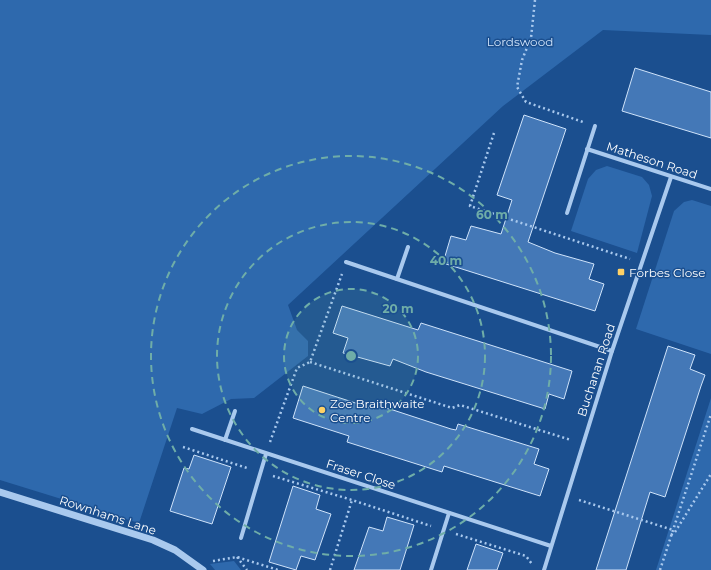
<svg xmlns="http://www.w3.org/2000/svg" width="711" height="570" viewBox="0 0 711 570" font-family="Montserrat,sans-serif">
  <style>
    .green { fill: #2e69ad }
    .building { fill: #4478b7; stroke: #cfe3fa }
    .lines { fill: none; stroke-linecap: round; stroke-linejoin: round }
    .path { stroke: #a9c9ee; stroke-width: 2.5; stroke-dasharray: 2 3; stroke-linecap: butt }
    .minor { stroke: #a9c9ee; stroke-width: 4 }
    .tertiary { stroke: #a9c9ee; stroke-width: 7 }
    .ring { fill: none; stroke: #6fada8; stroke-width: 2; stroke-dasharray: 7 5 }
    .poi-dot { fill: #ffd166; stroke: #1b4f8f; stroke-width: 1.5 }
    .labels { text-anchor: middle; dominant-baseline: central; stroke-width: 3; stroke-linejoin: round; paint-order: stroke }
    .park-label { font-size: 12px; fill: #cfe3fa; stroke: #1b4f8f }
    .street-label { font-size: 12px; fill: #fff; stroke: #1b4f8f }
    .poi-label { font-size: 12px; fill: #fff; stroke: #1b4f8f; text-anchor: start }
    .centre { fill: #6fada8; stroke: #1b4f8f; stroke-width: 2 }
    .ring-label { font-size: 12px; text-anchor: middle; font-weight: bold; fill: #6fada8; stroke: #1b4f8f; stroke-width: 3; stroke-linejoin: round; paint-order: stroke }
  </style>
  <rect width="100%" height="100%" fill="#1b4f8f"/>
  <g class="green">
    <path d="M 0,0 L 711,0 L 711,35 L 603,30 L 503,106 L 288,305 L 297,330 L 308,341 L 308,356 L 254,398 L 231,399 L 202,414 L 177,408 L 139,523 L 0,480 Z"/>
    <path d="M 607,166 L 642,177 L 649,185 L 652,196 L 637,253 L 571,231 L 588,179 L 596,170 Z"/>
    <path d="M 692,200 L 711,206 L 711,354 L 636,329 L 674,211 L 684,202 Z"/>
    <path d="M 711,398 L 711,570 L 656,570 Z"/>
    <path d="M 234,561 L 241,570 L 215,570 L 210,564 Z"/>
  </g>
  <g class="building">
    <path d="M 635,68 L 711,92 L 711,138 L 622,111 Z"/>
    <path d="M 524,115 L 566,129 L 528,242 L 555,253 L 594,264 L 589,279 L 604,284 L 595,311 L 443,263 L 451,236 L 466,240 L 471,226 L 501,234 L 512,200 L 497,195 Z"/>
    <path d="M 342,306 L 418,330 L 421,323 L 572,371 L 564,399 L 549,394 L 545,409 L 426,372 L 393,359 L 390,366 L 343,353 L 348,338 L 333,333 Z"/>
    <path d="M 668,346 L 695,355 L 690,369 L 705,375 L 701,386 L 665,497 L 650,492 L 626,570 L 596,570 Z"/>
    <path d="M 303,386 L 374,409 L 375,405 L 393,410 L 451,429 L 456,430 L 458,424 L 539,449 L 534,464 L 549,469 L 540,496 L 444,466 L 442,472 L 347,442 L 349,436 L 293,418 Z"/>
    <path d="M 194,455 L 231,467 L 212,524 L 170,511 L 184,468 L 189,469 Z"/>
    <path d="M 293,486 L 320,495 L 316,509 L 331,514 L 315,560 L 301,556 L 296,570 L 269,562 Z"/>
    <path d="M 387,517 L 414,525 L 400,570 L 354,570 L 369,527 L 383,531 Z"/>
    <path d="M 476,544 L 503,553 L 497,570 L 467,570 Z"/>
  </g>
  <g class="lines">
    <g class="path">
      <path d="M 535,0 L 531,38 L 522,60 L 517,87 L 526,102 L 583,122"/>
      <path d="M 494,133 L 470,206 L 630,259"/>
      <path d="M 310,362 L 452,408 L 460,405 L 571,440"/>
      <path d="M 270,442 L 297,368 L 310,362 L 342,274"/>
      <path d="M 183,447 L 247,468"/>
      <path d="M 273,476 L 352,500 L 431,526"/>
      <path d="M 579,500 L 673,530"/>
      <path d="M 456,534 L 526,556 L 532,564"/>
      <path d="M 671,535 L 675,532 L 711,474"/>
      <path d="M 237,557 L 247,570"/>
      <path d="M 213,561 L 237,557 L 278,570"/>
      <path d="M 330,570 L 352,500"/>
      <path d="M 660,570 L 711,414"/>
    </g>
    <g class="minor">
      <path d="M 587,149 L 711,189"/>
      <path d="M 567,213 L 595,126"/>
      <path d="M 346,262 L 612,351"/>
      <path d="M 397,279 L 408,247"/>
      <path d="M 192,429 L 551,546"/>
      <path d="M 225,440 L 235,411"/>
      <path d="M 241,538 L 266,454"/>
      <path d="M 431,570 L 449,513"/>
      <path d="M 544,570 L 612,351 L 671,177"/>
    </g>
    <path class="tertiary" d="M 0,492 L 153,540 L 175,550 L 203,570"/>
  </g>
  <circle cx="351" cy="356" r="67" fill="#6fada8" fill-opacity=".12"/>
  <g class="ring">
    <circle cx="351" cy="356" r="67"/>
    <circle cx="351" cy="356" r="134"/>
    <circle cx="351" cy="356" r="200"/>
  </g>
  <g class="poi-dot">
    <rect x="617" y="268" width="8" height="8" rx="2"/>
    <circle cx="322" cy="410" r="4"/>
  </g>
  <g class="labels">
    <g class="park-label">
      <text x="520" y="41">Lordswood</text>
    </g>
    <g class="street-label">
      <text transform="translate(652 160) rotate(18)">Matheson Road</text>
      <text transform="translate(596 370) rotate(-72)">Buchanan Road</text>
      <text transform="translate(361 474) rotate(18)">Fraser Close</text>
      <text transform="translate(108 515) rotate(18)">Rownhams Lane</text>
    </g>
    <g class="poi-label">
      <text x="629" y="272">Forbes Close</text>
      <text x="330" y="403">Zoe Braithwaite<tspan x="330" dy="14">Centre</tspan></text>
    </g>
  </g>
  <circle cx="351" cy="356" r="6" class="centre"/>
  <g class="ring-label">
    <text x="492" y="219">60 m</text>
    <text x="446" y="265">40 m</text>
    <text x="398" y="313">20 m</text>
  </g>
</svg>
